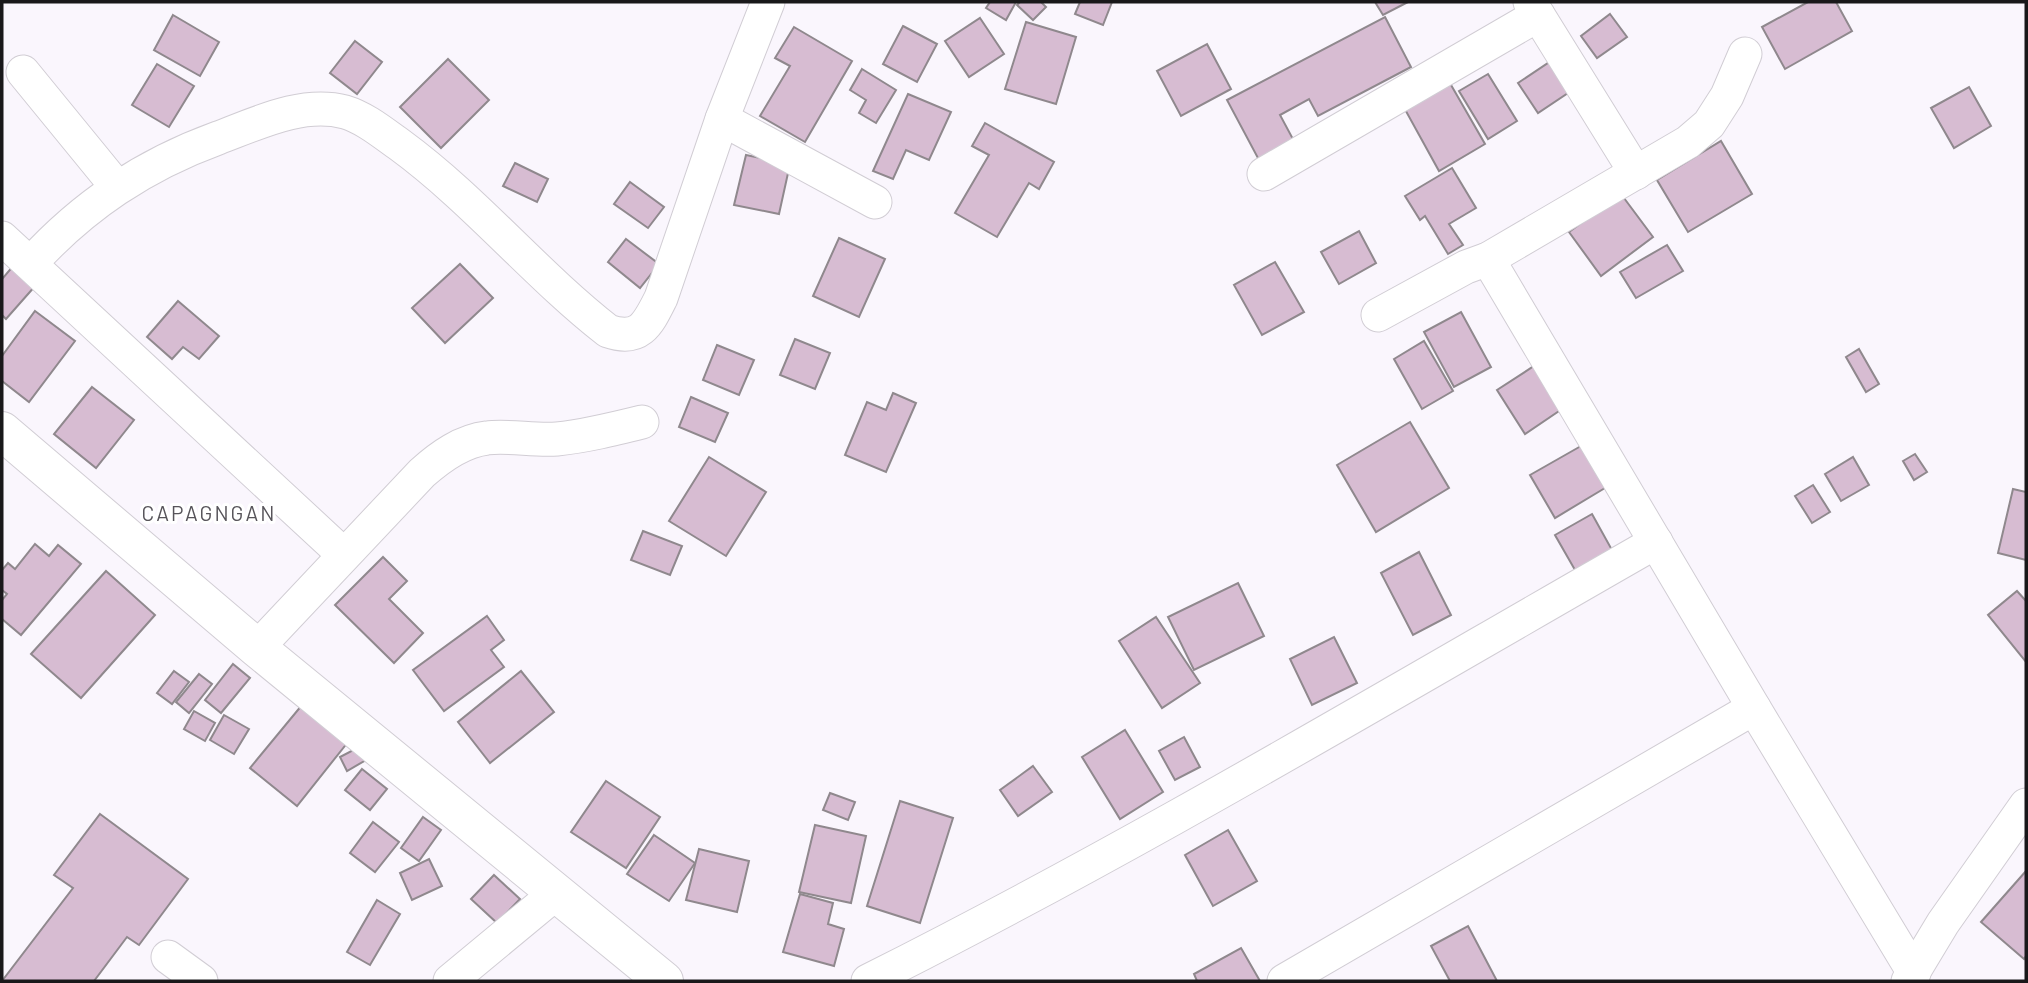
<svg xmlns="http://www.w3.org/2000/svg" width="2028" height="983" viewBox="0 0 2028 983" font-family="Barlow,sans-serif">
  <style>
    .building { fill: #d7bcd2; stroke: #8f888d; stroke-width: 2 }
    .lines { fill: none; stroke-linecap: round; stroke-linejoin: round }
    .minor-casing { stroke: #d1cdd4; stroke-width: 35 }
    .tertiary-casing { stroke: #d1cdd4; stroke-width: 40 }
    .minor { stroke: #fff; stroke-width: 33 }
    .tertiary { stroke: #fff; stroke-width: 38 }
    .labels { text-anchor: middle; dominant-baseline: central; stroke-width: 6; stroke-linejoin: round; paint-order: stroke }
    .neighbourhood-label { font-size: 21px; letter-spacing: 2px; fill: #57545a; stroke: #fff }
  </style>
  <rect width="100%" height="100%" fill="#faf6fd"/>
  <g class="building">
    <path d="M 990,2 L 1016,2 L 1006,20 L 986,8 Z"/>
    <path d="M 1020,2 L 1041,2 L 1046,7 L 1033,20 L 1017,5 Z"/>
    <path d="M 1080,2 L 1112,2 L 1103,25 L 1075,14 Z"/>
    <path d="M 1375,2 L 1408,2 L 1383,15 Z"/>
    <path d="M 1808,2 L 1836,2 L 1852,31 L 1785,69 L 1762,27 Z"/>
    <path d="M 1610,14 L 1627,37 L 1597,58 L 1581,36 Z"/>
    <path d="M 173,15 L 219,42 L 200,76 L 154,50 Z"/>
    <path d="M 1385,17 L 1411,67 L 1318,116 L 1309,99 L 1280,115 L 1294,141 L 1259,160 L 1227,100 Z"/>
    <path d="M 980,18 L 1004,54 L 969,77 L 945,41 Z"/>
    <path d="M 1026,22 L 1076,37 L 1056,104 L 1005,89 Z"/>
    <path d="M 903,26 L 937,44 L 917,82 L 883,64 Z"/>
    <path d="M 794,27 L 852,61 L 805,142 L 760,116 L 790,66 L 775,58 Z"/>
    <path d="M 355,41 L 382,62 L 357,94 L 330,73 Z"/>
    <path d="M 1207,44 L 1231,89 L 1181,116 L 1157,71 Z"/>
    <path d="M 448,59 L 489,100 L 441,148 L 400,107 Z"/>
    <path d="M 1554,59 L 1574,89 L 1538,113 L 1518,83 Z"/>
    <path d="M 157,64 L 194,86 L 169,127 L 132,105 Z"/>
    <path d="M 862,69 L 896,90 L 876,123 L 859,113 L 866,100 L 850,90 Z"/>
    <path d="M 1488,74 L 1517,121 L 1488,139 L 1459,91 Z"/>
    <path d="M 1447,78 L 1485,144 L 1439,171 L 1402,104 Z"/>
    <path d="M 1969,87 L 1991,126 L 1954,148 L 1931,108 Z"/>
    <path d="M 908,94 L 951,112 L 929,160 L 906,150 L 893,179 L 873,171 Z"/>
    <path d="M 985,123 L 1054,162 L 1039,189 L 1029,183 L 997,237 L 955,213 L 989,155 L 972,146 Z"/>
    <path d="M 1721,141 L 1752,194 L 1688,232 L 1657,180 Z"/>
    <path d="M 746,155 L 790,164 L 779,214 L 734,205 Z"/>
    <path d="M 515,163 L 548,179 L 537,202 L 503,186 Z"/>
    <path d="M 1452,168 L 1476,208 L 1449,224 L 1463,245 L 1448,254 L 1425,216 L 1420,220 L 1405,196 Z"/>
    <path d="M 630,182 L 664,207 L 648,228 L 614,204 Z"/>
    <path d="M 1621,194 L 1653,237 L 1601,276 L 1569,232 Z"/>
    <path d="M 1359,231 L 1376,263 L 1339,284 L 1321,252 Z"/>
    <path d="M 839,238 L 885,259 L 859,317 L 813,296 Z"/>
    <path d="M 626,239 L 659,264 L 640,288 L 608,262 Z"/>
    <path d="M 1667,245 L 1683,271 L 1636,298 L 1620,272 Z"/>
    <path d="M 1275,262 L 1304,312 L 1262,335 L 1234,285 Z"/>
    <path d="M 460,264 L 493,298 L 445,343 L 412,308 Z"/>
    <path d="M 14,265 L 36,285 L 6,319 L 2,315 L 2,279 Z"/>
    <path d="M 178,301 L 219,336 L 199,359 L 183,347 L 172,359 L 147,337 Z"/>
    <path d="M 35,311 L 75,341 L 29,402 L 2,381 L 2,356 Z"/>
    <path d="M 1461,312 L 1491,367 L 1454,387 L 1424,332 Z"/>
    <path d="M 795,339 L 830,353 L 815,389 L 780,375 Z"/>
    <path d="M 1424,341 L 1453,391 L 1422,409 L 1394,359 Z"/>
    <path d="M 717,345 L 754,360 L 739,395 L 703,380 Z"/>
    <path d="M 1859,349 L 1879,384 L 1866,392 L 1846,357 Z"/>
    <path d="M 1534,366 L 1562,409 L 1525,434 L 1497,390 Z"/>
    <path d="M 92,387 L 134,420 L 96,468 L 54,434 Z"/>
    <path d="M 893,393 L 916,403 L 886,472 L 845,455 L 867,402 L 886,410 Z"/>
    <path d="M 691,397 L 728,413 L 715,442 L 679,427 Z"/>
    <path d="M 1410,422 L 1449,488 L 1376,532 L 1337,465 Z"/>
    <path d="M 1581,446 L 1605,488 L 1555,518 L 1530,475 Z"/>
    <path d="M 1915,454 L 1927,472 L 1914,480 L 1903,461 Z"/>
    <path d="M 709,457 L 766,492 L 726,556 L 669,521 Z"/>
    <path d="M 1853,457 L 1869,485 L 1841,501 L 1825,474 Z"/>
    <path d="M 1813,485 L 1830,512 L 1812,523 L 1795,496 Z"/>
    <path d="M 2013,489 L 2026,492 L 2026,560 L 1998,553 Z"/>
    <path d="M 1592,514 L 1612,550 L 1575,570 L 1555,535 Z"/>
    <path d="M 643,531 L 682,546 L 670,575 L 631,560 Z"/>
    <path d="M 35,544 L 49,556 L 58,545 L 81,564 L 21,635 L 2,619 L 2,600 L 7,594 L 2,590 L 2,570 L 8,563 L 15,569 Z"/>
    <path d="M 1419,552 L 1451,615 L 1413,635 L 1381,573 Z"/>
    <path d="M 383,557 L 407,581 L 389,599 L 423,633 L 394,663 L 335,605 Z"/>
    <path d="M 106,571 L 155,615 L 81,698 L 31,654 Z"/>
    <path d="M 1238,583 L 1264,636 L 1194,670 L 1168,617 Z"/>
    <path d="M 2017,591 L 2026,601 L 2026,662 L 1988,615 Z"/>
    <path d="M 487,616 L 504,640 L 491,650 L 504,667 L 444,711 L 413,670 Z"/>
    <path d="M 1156,617 L 1200,683 L 1162,708 L 1119,641 Z"/>
    <path d="M 1334,637 L 1357,683 L 1312,705 L 1290,659 Z"/>
    <path d="M 233,664 L 250,678 L 221,713 L 205,700 Z"/>
    <path d="M 174,671 L 189,682 L 172,704 L 157,693 Z"/>
    <path d="M 521,671 L 554,712 L 490,763 L 458,722 Z"/>
    <path d="M 199,674 L 212,684 L 189,713 L 176,702 Z"/>
    <path d="M 302,705 L 348,742 L 297,806 L 250,768 Z"/>
    <path d="M 194,711 L 215,723 L 205,741 L 184,729 Z"/>
    <path d="M 224,715 L 249,729 L 234,754 L 210,740 Z"/>
    <path d="M 1125,730 L 1163,792 L 1120,819 L 1082,757 Z"/>
    <path d="M 1184,737 L 1200,767 L 1175,780 L 1159,751 Z"/>
    <path d="M 359,747 L 366,760 L 347,771 L 340,757 Z"/>
    <path d="M 1033,766 L 1052,792 L 1018,816 L 1000,790 Z"/>
    <path d="M 362,769 L 387,789 L 370,810 L 345,790 Z"/>
    <path d="M 606,781 L 660,817 L 626,868 L 571,832 Z"/>
    <path d="M 830,793 L 855,802 L 848,820 L 823,810 Z"/>
    <path d="M 900,801 L 953,818 L 920,923 L 867,906 Z"/>
    <path d="M 100,814 L 188,879 L 139,945 L 127,937 L 94,981 L 2,981 L 73,888 L 54,875 Z"/>
    <path d="M 423,817 L 441,830 L 419,861 L 401,848 Z"/>
    <path d="M 373,822 L 399,842 L 375,872 L 350,853 Z"/>
    <path d="M 815,825 L 866,836 L 851,903 L 799,892 Z"/>
    <path d="M 1228,830 L 1257,881 L 1213,906 L 1185,855 Z"/>
    <path d="M 654,835 L 695,863 L 669,901 L 627,874 Z"/>
    <path d="M 699,849 L 749,861 L 737,912 L 686,900 Z"/>
    <path d="M 429,859 L 442,886 L 412,900 L 400,873 Z"/>
    <path d="M 2026,871 L 2026,956 L 2024,959 L 1981,922 Z"/>
    <path d="M 494,875 L 520,899 L 497,923 L 471,899 Z"/>
    <path d="M 800,894 L 833,903 L 828,924 L 844,929 L 834,966 L 783,952 Z"/>
    <path d="M 377,900 L 400,914 L 370,965 L 347,952 Z"/>
    <path d="M 1468,926 L 1497,981 L 1450,981 L 1431,946 Z"/>
    <path d="M 1241,948 L 1260,981 L 1197,981 L 1194,974 Z"/>
  </g>
  <g class="lines">
    <g class="minor-casing">
      <g id="minor">
        <path d="M 1530,2 L 1636,173"/>
        <path d="M 23,72 L 117,187"/>
        <path d="M 722,119 L 875,202"/>
        <path d="M 1264,174 L 1538,15"/>
        <path d="M 2,238 L 344,555"/>
        <path d="M 1488,259 L 1754,708 L 1914,973"/>
        <path d="M 31,263 C 84,205 144,165 218,138 C 258,123 302,101 345,112 C 365,118 383,133 400,145 C 475,200 535,274 608,331 C 640,342 648,324 661,298 L 722,119 L 768,2"/>
        <path d="M 1378,315 L 1466,267 L 1488,259 L 1688,142 L 1709,124 L 1727,96 L 1745,54"/>
        <path d="M 257,648 L 422,473 C 441,456 462,441 487,438 C 508,435 535,441 557,439 C 586,436 614,429 642,422"/>
        <path d="M 168,957 L 201,981"/>
        <path d="M 450,981 L 555,894"/>
        <path d="M 868,981 C 1137,846 1395,691 1656,542"/>
        <path d="M 1284,981 L 1754,708"/>
        <path d="M 1908,981 L 1943,923 L 2026,805"/>
      </g>
    </g>
    <g class="tertiary-casing">
      <path id="tertiary" d="M 2,431 L 257,648 L 664,981"/>
    </g>
    <use href="#minor" class="minor"/>
    <use href="#tertiary" class="tertiary"/>
  </g>
  <g class="labels">
    <g class="neighbourhood-label">
      <text x="209" y="512">CAPAGNGAN</text>
    </g>
  </g>
  <rect width="2028" height="983" fill="none" stroke="#19181a" stroke-width="7"/>
</svg>
